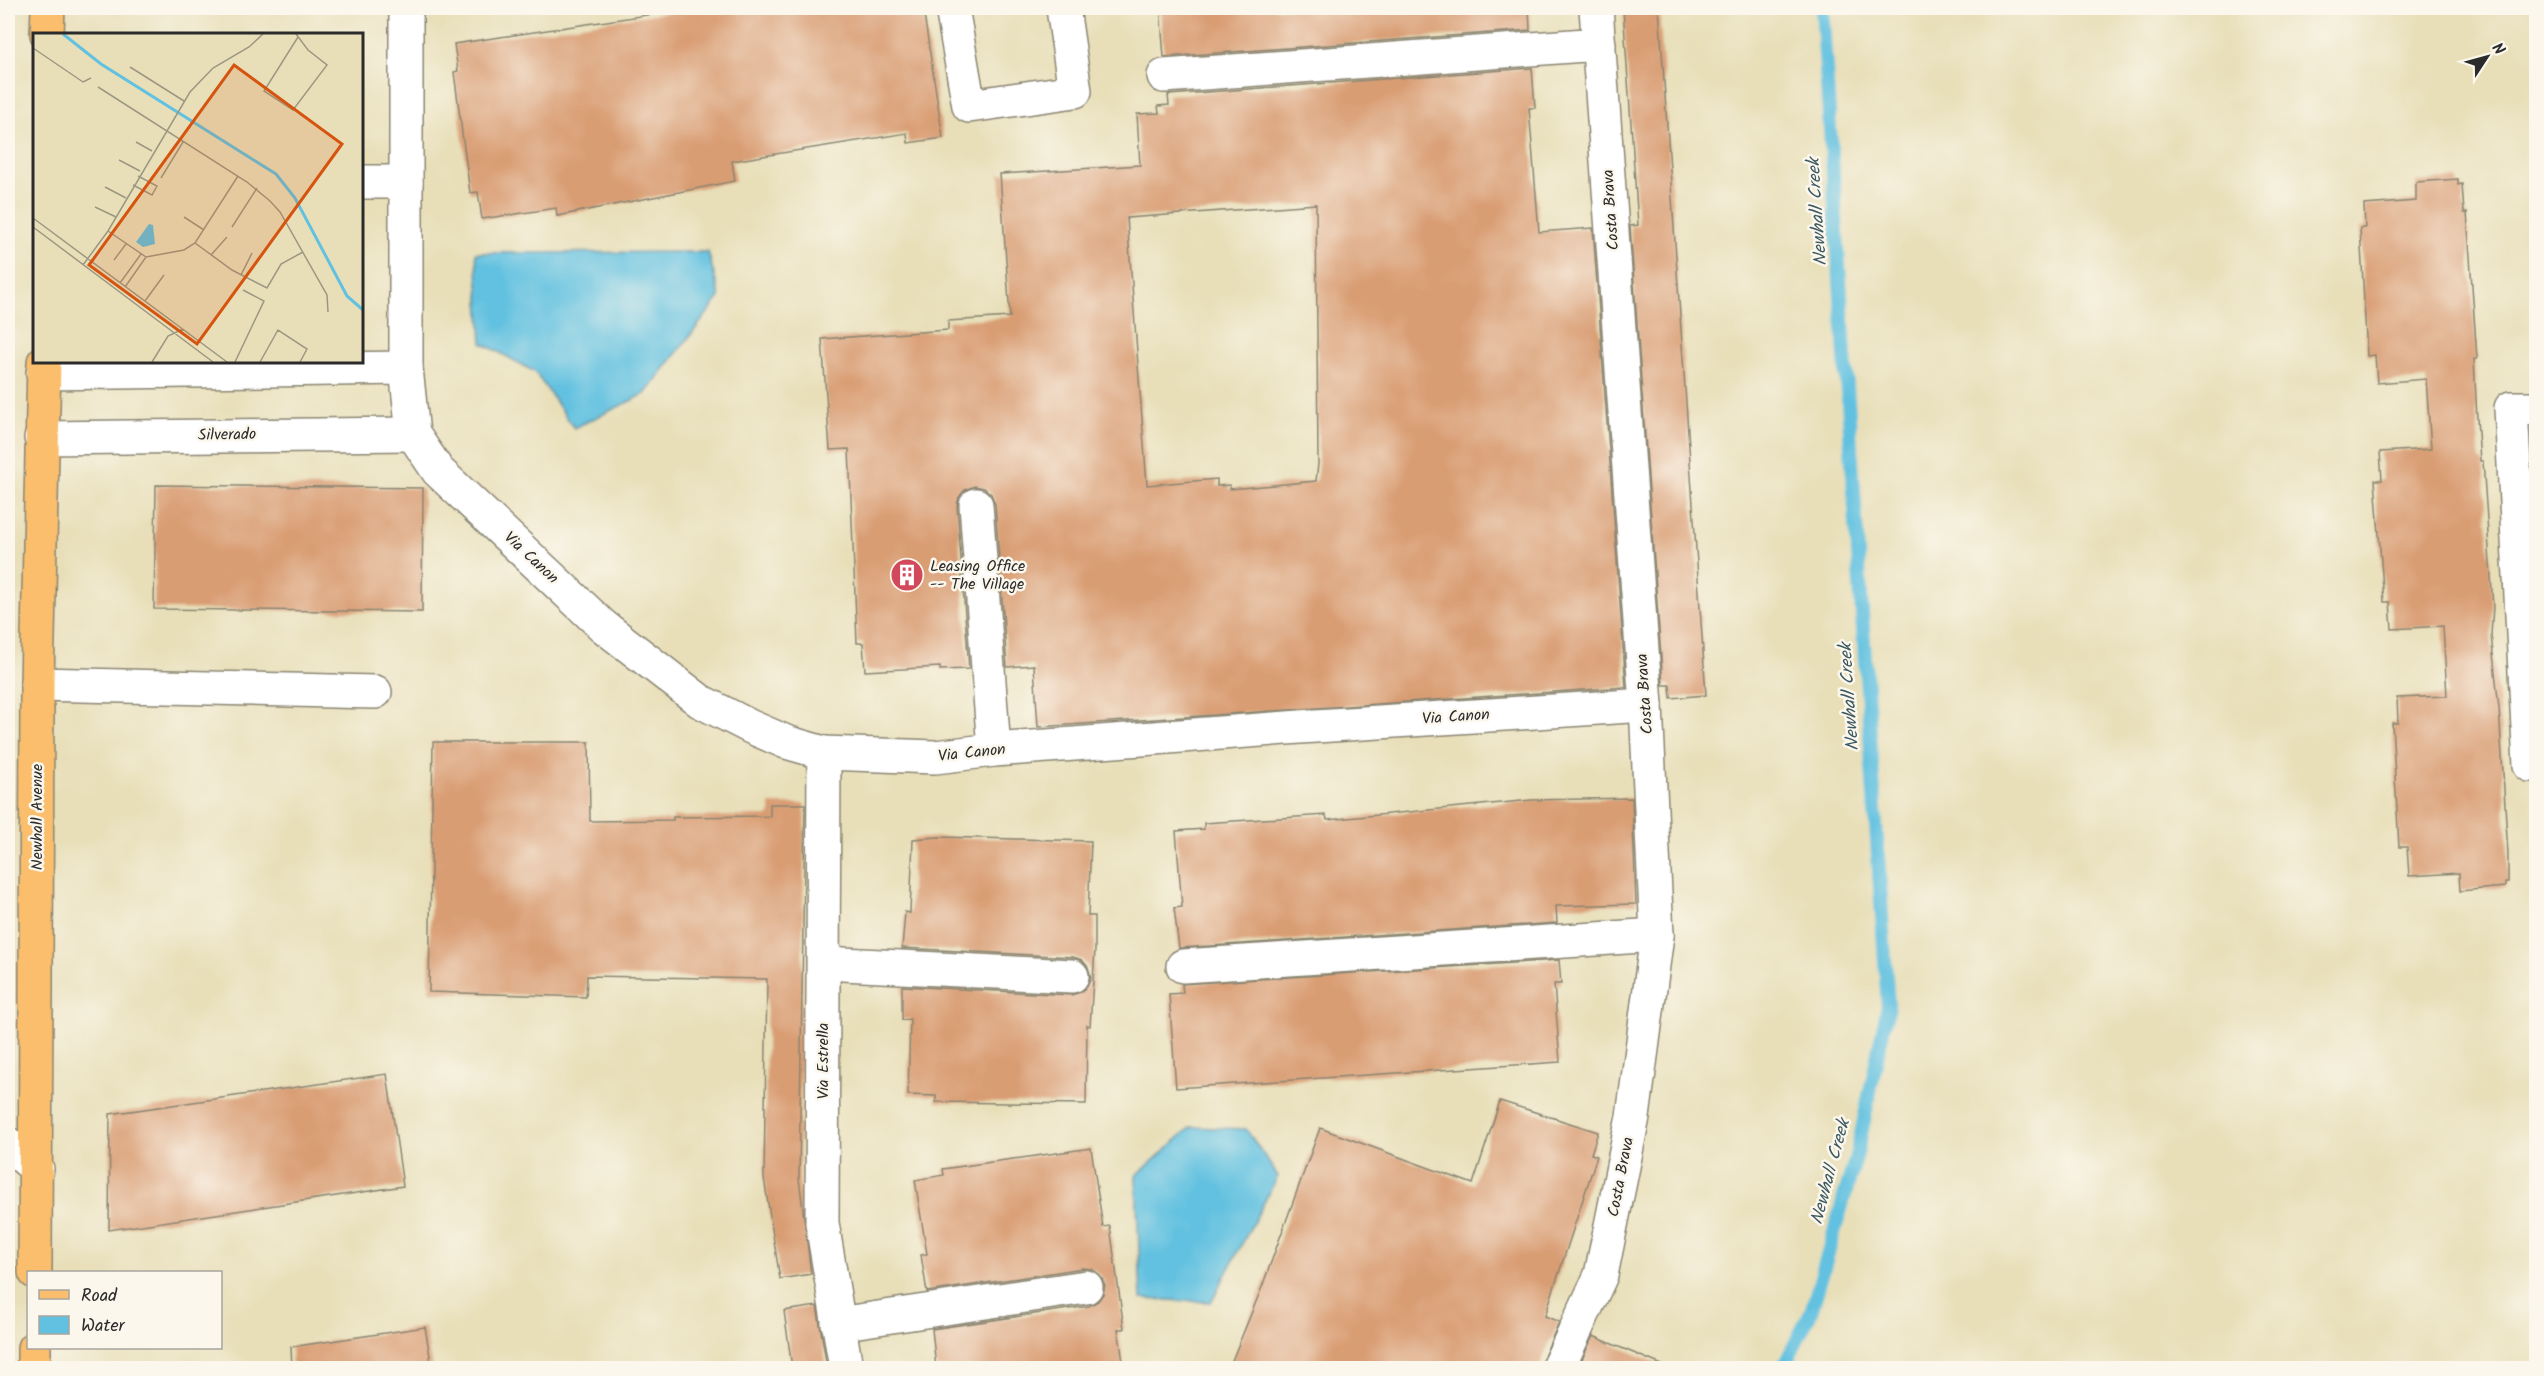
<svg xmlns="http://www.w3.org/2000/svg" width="2544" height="1376" viewBox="0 0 2544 1376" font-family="Kalam,sans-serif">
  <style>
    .water { fill: #62c1e0; stroke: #467686; stroke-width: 1.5 }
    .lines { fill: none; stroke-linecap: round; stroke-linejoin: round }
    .stream { stroke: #62c1e0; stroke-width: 14 }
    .building { fill: #d99d73; fill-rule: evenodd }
    .minor-casing { stroke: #8a8572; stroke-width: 36 }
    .major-casing { stroke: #8a8572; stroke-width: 36 }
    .minor { stroke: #fff; stroke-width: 33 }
    .major { stroke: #fabe6d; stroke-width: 33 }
    .labels { text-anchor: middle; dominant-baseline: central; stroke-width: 5; stroke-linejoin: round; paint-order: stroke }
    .street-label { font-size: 16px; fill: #2b2b2b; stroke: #fbf7ec }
    .poi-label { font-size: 16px; fill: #2b2b2b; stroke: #fbf7ec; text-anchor: start }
    .water-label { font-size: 18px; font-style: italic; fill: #3c5861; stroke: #fbf7ec }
    .inset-river { fill: none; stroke: #62c1e0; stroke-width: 3 }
    .inset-road { fill: none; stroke: #9c9780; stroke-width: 1.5 }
    .view { fill: #d5540f; fill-opacity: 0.15; stroke: #d5540f; stroke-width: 3 }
    .inset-edge { fill: none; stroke: #2b2b2b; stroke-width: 3 }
  </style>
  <rect width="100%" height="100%" fill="#fbf7ec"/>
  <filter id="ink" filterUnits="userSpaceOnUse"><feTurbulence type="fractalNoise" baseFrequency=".0167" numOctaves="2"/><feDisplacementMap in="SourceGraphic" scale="12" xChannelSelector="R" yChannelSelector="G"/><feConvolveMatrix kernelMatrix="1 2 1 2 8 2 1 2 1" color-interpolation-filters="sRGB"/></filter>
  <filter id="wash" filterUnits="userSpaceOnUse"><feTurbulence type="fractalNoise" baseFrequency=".008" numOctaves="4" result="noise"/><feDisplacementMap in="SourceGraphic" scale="24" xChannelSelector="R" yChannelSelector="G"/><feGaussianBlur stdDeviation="1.35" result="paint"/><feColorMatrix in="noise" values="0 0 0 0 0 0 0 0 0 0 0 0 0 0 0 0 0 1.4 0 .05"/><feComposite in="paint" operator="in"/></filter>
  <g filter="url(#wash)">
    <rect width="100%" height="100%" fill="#e8dfb9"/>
    <g class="water">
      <path d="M 708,252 L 720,297 L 645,394 L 574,428 L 535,372 L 482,343 L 476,253 Z"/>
      <path d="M 1191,1127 L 1246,1129 L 1278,1176 L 1211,1302 L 1141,1299 L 1136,1176 Z"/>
    </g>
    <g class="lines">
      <path class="stream" d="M 1783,1368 L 1811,1312 L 1857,1153 L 1888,1006 L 1822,8"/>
    </g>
    <g id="blocks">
      <g class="building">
        <path d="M 693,8 L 923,8 L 943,138 L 908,143 L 907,133 L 732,161 L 735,181 L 557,216 L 556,208 L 482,219 L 478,192 L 470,193 L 454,72 L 458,71 L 454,44 Z"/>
        <path d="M 1160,8 L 1529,8 L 1530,30 L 1164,57 Z"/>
        <path d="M 1623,8 L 1659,8 L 1706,695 L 1671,698 L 1670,685 L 1663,685 L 1630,226 L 1638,225 Z"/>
        <path d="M 1532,68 L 1535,108 L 1529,108 L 1539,232 L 1593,228 L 1626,687 L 1038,727 L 1034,665 L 1007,667 L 995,504 L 991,494 L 984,488 L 975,486 L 965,490 L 959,497 L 957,506 L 969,669 L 940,670 L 940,667 L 865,671 L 863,643 L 857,643 L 849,449 L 830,450 L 822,339 L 948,330 L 948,321 L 1010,317 L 1000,174 L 1140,165 L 1137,114 L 1159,113 L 1158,106 L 1169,105 L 1168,95 ZM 1316,204 L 1318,464 L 1316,481 L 1230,489 L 1230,485 L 1217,486 L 1217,479 L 1147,485 L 1127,218 Z"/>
        <path d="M 2458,179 L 2458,185 L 2462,184 L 2464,213 L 2467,213 L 2477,359 L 2474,359 L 2477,419 L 2480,461 L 2483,461 L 2493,607 L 2491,635 L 2499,708 L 2508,854 L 2508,882 L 2505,882 L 2505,887 L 2460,891 L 2459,873 L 2409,876 L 2407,847 L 2399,847 L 2392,723 L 2398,723 L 2397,698 L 2447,696 L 2443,626 L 2392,629 L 2390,602 L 2384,602 L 2375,480 L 2382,480 L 2380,452 L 2431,449 L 2426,379 L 2377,383 L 2375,355 L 2367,356 L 2360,228 L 2365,228 L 2364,205 L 2416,201 L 2416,182 Z"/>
        <path d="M 156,485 L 423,488 L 422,612 L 154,609 Z"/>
        <path d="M 433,742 L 589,742 L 590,821 L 673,820 L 673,817 L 770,816 L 770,804 L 805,804 L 799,1178 L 811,1274 L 780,1279 L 764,1178 L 767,979 L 587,976 L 586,997 L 429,992 Z"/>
        <path d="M 1632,798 L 1636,904 L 1556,906 L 1557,923 L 1179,948 L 1174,908 L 1182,907 L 1176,831 L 1204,829 L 1204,823 L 1326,815 L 1327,820 L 1532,800 Z"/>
        <path d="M 939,837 L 1091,841 L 1088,916 L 1095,916 L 1095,950 L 1090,1026 L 1087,1025 L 1086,1104 L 936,1102 L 936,1096 L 908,1095 L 910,1019 L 902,1020 L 902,986 L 1071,995 L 1081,992 L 1087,987 L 1091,978 L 1088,967 L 1082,960 L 1073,957 L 902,948 L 905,912 L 910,913 L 913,839 Z"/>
        <path d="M 1559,960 L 1561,984 L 1554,984 L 1560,1062 L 1176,1088 L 1169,994 L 1183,993 L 1182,984 Z"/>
        <path d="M 387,1074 L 403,1186 L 109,1230 L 110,1114 Z"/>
        <path d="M 1500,1101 L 1598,1132 L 1591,1154 L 1597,1156 L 1545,1316 L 1559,1322 L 1539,1368 L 1229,1368 L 1262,1287 L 1320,1128 L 1473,1184 Z"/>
        <path d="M 1091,1148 L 1103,1227 L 1110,1226 L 1124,1329 L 1118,1329 L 1124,1368 L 936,1368 L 932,1329 L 1089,1306 L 1098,1301 L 1103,1294 L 1105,1285 L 1100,1275 L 1092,1269 L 1083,1268 L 927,1292 L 921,1255 L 927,1254 L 915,1180 L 944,1175 L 943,1169 Z"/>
        <path d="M 817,1306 L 827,1368 L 792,1368 L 784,1311 Z"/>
        <path d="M 425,1327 L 432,1368 L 292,1368 L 291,1347 Z"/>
        <path d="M 1593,1336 L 1669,1368 L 1578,1368 Z"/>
      </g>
    </g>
  </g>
  <g filter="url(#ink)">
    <use href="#blocks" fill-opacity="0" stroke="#8a8572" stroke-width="1.5"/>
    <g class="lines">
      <g class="minor-casing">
        <g id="minor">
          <path d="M 406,8 L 406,368 L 413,434 L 438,471 L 603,626 L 700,701 L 751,727 L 786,742 L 824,753 L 935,757 L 994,750 L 1300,727 L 1646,705"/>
          <path d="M 952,8 L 969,106 L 1075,91 L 1063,8"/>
          <path d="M 1164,76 L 1599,44"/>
          <path d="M 362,182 L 406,182"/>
          <path d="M 43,373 L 406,368"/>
          <path d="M 2536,408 L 2511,408 L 2530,765 L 2536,765"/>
          <path d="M 41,438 L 413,434"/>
          <path d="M 976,505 L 994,750"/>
          <path d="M 37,684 L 375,692"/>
          <path d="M 824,753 L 822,1223 L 846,1368"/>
          <path d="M 824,963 L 1072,976"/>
          <path d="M 1183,966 L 1657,935"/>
          <path d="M 8,1144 L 37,1169"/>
          <path d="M 838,1324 L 1086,1287"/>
          <path d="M 1558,1368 L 1601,1275 L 1633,1117 L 1657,935 L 1646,705 L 1596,8"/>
        </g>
      </g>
      <g class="major-casing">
        <g id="major">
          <path d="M 47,34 L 48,8"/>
          <path d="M 35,1272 L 37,684 L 44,362"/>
          <path d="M 34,1368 L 34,1348"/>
        </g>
      </g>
      <use href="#minor" class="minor"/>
      <use href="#major" class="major"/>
    </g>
  </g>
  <defs>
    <g id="building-disc" transform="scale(1.725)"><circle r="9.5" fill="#d1495b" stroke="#fbf7ec"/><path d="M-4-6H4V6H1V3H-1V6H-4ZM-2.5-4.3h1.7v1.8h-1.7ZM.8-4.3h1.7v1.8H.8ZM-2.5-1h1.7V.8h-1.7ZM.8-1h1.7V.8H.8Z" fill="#fff"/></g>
  </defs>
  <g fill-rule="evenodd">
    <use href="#building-disc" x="907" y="575"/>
  </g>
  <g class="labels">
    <g class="street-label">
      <text transform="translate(1611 210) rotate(-94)">Costa Brava</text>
      <text transform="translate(227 435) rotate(-1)">Silverado</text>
      <text transform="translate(531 558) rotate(43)">Via Canon</text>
      <text transform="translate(1645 694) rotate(-94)">Costa Brava</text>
      <text transform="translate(1456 717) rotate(-4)">Via Canon</text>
      <text transform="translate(972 753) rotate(-6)">Via Canon</text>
      <text transform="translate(37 817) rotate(-90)">Newhall Avenue</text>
      <text transform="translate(823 1061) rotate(-90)">Via Estrella</text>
      <text transform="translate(1621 1177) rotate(-79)">Costa Brava</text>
    </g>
    <g class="poi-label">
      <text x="930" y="566">Leasing Office<tspan x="930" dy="18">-- The Village</tspan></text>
    </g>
    <g class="water-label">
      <text transform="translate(1818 212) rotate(-94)">Newhall Creek</text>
      <text transform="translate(1850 697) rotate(-94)">Newhall Creek</text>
      <text transform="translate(1831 1172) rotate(-75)">Newhall Creek</text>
    </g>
  </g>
  <g transform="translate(33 33)">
    <rect width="330" height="330" fill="#e8dfb9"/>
    <path d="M 116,191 L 120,192 L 122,211 L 110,214 L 103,209 Z" fill="#62c1e0"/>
    <path class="inset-river" d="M 30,1 L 68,31 L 243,141 L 262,165 L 314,263 L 330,277"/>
    <path class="inset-road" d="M 263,1 L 275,17 L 294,32 L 260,77 L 231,58 L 265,4M 0,15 L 50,49 L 58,45M 97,34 L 151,68M 65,54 L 214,149 L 237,168 L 247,179 L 294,262 L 295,279M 103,109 L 119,118M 86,127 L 107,138M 128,145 L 150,109M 100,152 L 119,162 L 124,153 L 105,143M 72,154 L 93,165M 62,174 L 83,184M 151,184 L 171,197M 0,185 L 194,329M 0,194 L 180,329M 199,194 L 224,155M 75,198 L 113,224M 162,210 L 199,237 L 234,255 L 248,231 L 270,219M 178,222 L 194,204M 113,224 L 151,217 L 162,210 L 205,143M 81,227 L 93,211M 50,232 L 75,198 L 157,59 L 180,35 L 216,14 L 230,1M 208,242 L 219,220M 87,250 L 108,221M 92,254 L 113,224M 112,268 L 131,242M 119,329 L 135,303 L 150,296M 202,329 L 231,268 L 210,257M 227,329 L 245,297 L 274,316 L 267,329"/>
    <path class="view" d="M 201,32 L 309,111 L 164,311 L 56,232 Z"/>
    <rect width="330" height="330" class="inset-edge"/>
  </g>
  <rect width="2544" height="1376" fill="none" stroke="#fbf7ec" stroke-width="30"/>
  <rect x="27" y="1271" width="195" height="78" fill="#fbf7ec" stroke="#a8a59f" stroke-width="1.5"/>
  <rect x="39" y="1290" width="30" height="9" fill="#fabe6d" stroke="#a8a59f" stroke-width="1.5"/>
  <text x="81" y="1301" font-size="18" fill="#2b2b2b">Road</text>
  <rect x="39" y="1316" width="30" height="18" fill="#62c1e0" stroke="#a8a59f" stroke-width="1.5"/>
  <text x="81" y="1331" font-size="18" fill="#2b2b2b">Water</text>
  <g transform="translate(2487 57) rotate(54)" stroke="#fbf7ec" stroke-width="4.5" paint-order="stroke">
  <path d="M0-4.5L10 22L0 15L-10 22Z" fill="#2b2b2b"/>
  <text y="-9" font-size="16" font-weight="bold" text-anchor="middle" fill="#2b2b2b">N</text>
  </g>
</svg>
